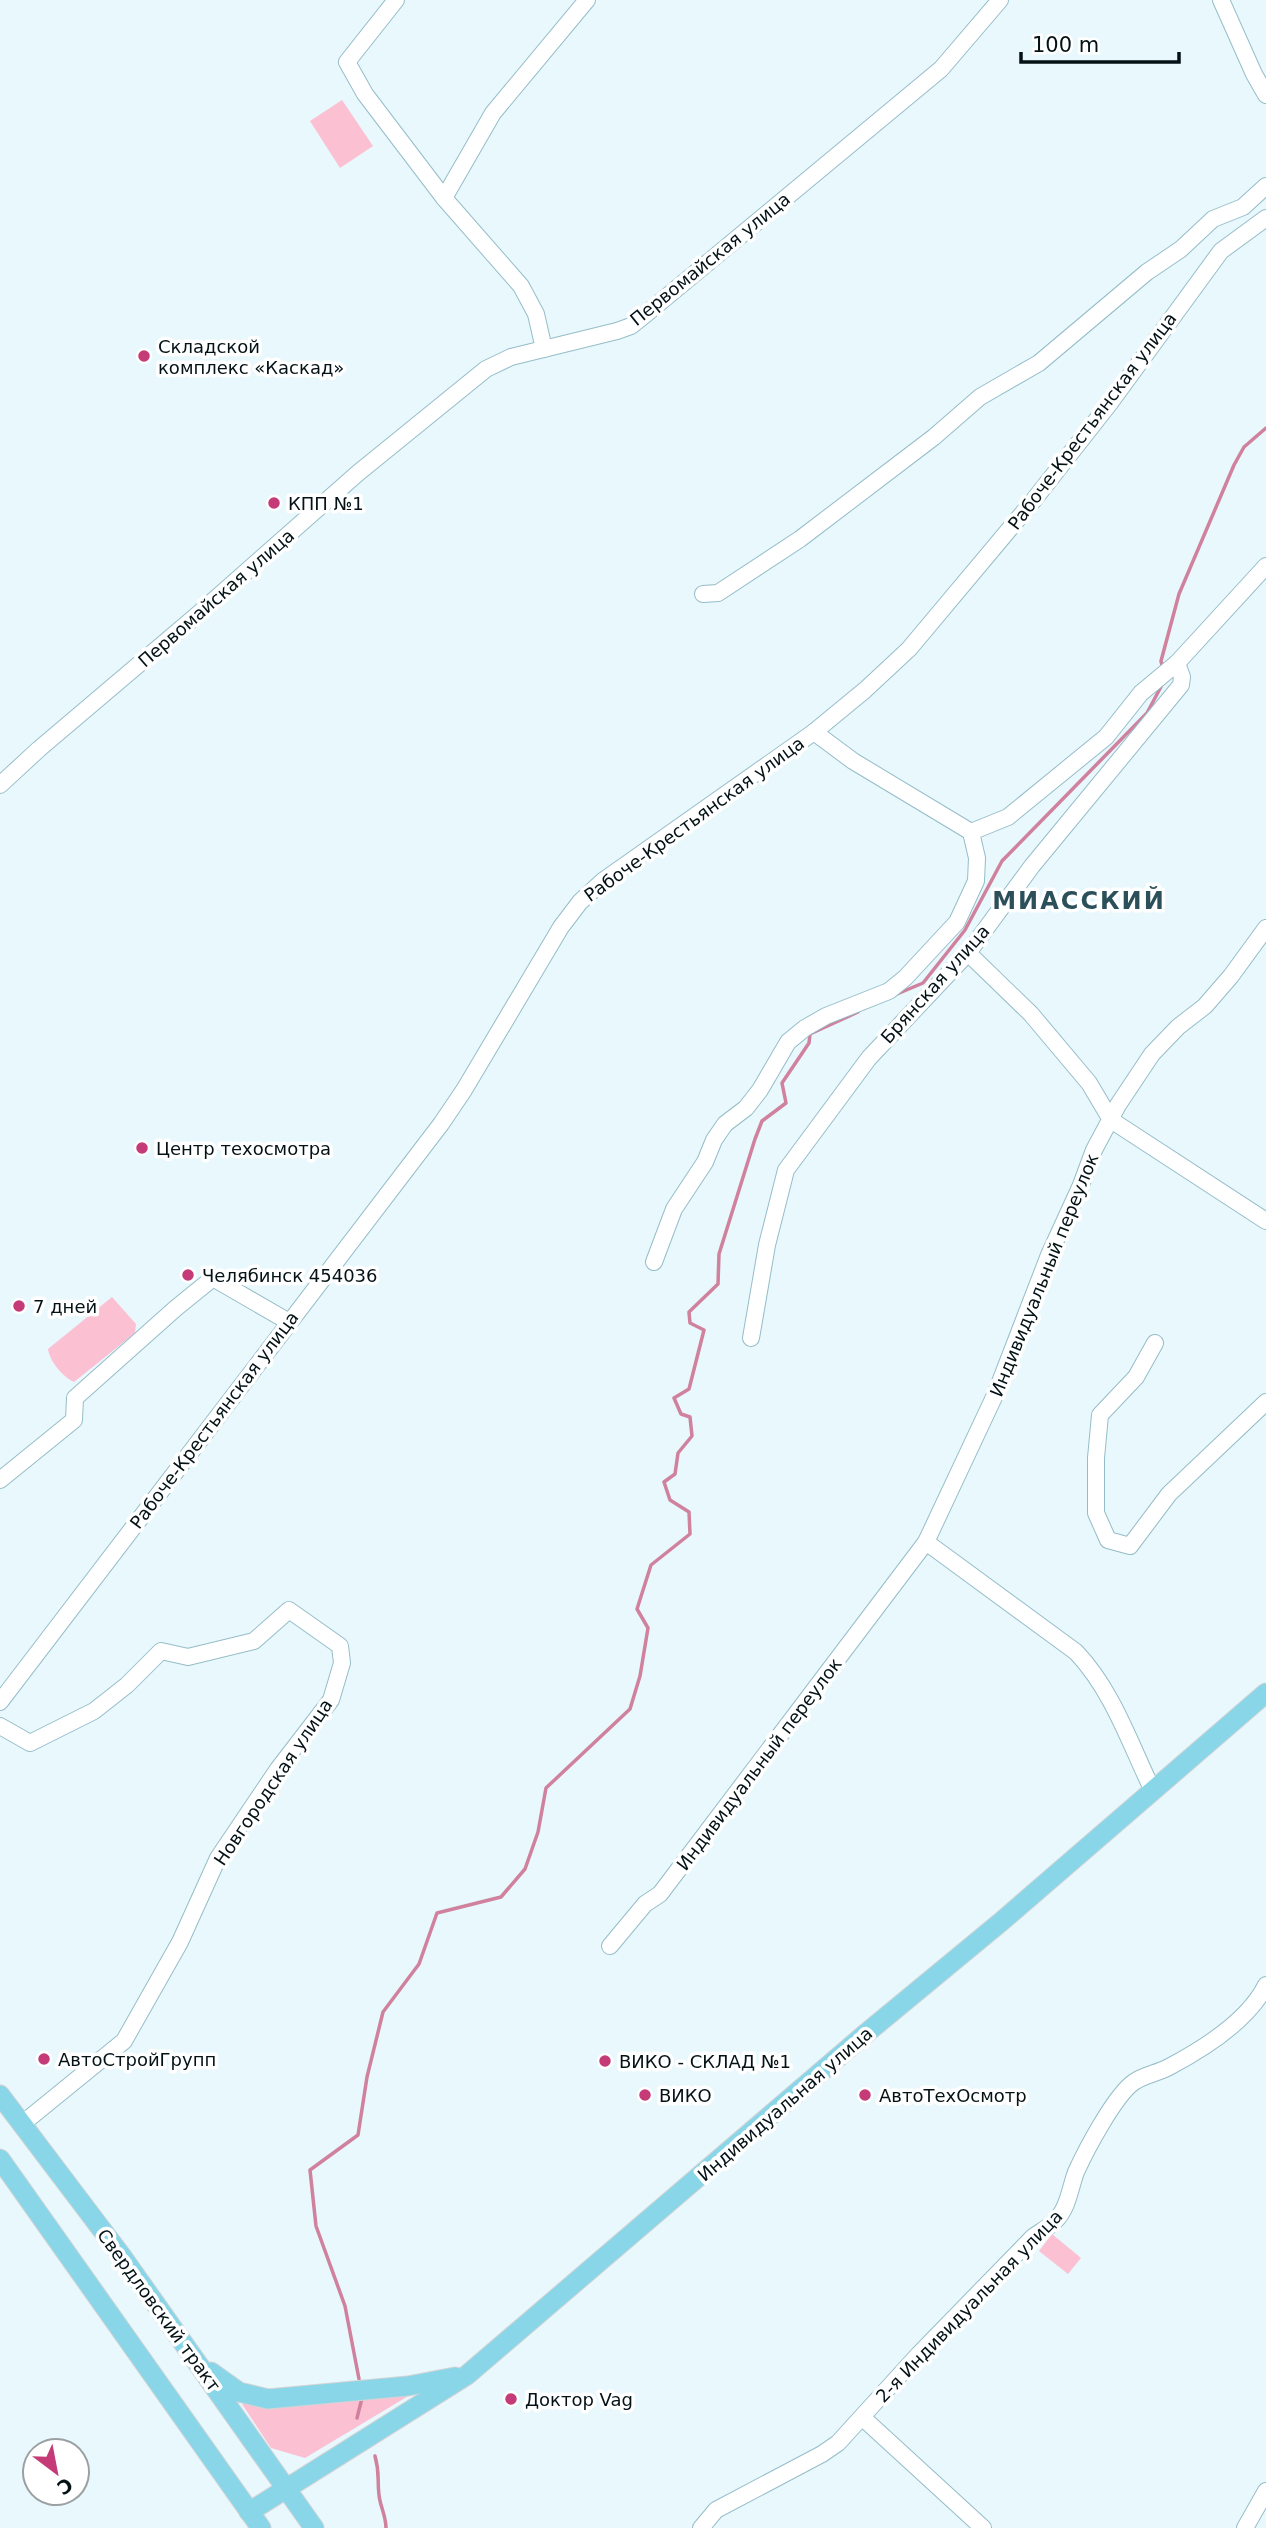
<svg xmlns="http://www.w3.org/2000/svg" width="1266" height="2528" viewBox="0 0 1266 2528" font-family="'DejaVu Sans',sans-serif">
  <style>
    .green { fill: #fcc0d3 }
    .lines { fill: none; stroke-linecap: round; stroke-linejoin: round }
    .stream { stroke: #d0819d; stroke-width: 3.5 }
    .minor-casing { stroke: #95bdc9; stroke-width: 18 }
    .major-casing { stroke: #d2d4d5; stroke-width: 21 }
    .minor { stroke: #fff; stroke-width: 16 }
    .major { stroke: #89d6e9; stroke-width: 19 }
    .poi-dot { fill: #c43b77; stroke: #fff; stroke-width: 2.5 }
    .labels { text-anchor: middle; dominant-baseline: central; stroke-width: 7; stroke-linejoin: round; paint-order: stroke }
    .street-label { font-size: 18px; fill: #041216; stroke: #fff }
    .poi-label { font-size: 18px; fill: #041216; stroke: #fff; text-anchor: start }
    .district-label { font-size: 24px; font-weight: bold; letter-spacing: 2px; fill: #2b505a; stroke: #fff }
  </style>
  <rect width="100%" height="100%" fill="#e8f8fd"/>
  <g class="green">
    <path d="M 342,100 L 373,146 L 340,168 L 310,121 Z"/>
    <path d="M 112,1297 L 136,1324 L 135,1333 L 74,1382 C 63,1377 50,1362 48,1349 Z"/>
    <path d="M 1052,2234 L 1081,2258 L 1068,2274 L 1039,2251 Z"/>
    <path d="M 410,2395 L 305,2458 L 271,2448 L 242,2404 L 317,2403 Z"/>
  </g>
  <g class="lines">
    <g class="stream">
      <path d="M 1163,669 L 1161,661 L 1179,594 L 1234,465 L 1244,447 L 1266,428"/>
      <path d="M 897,994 L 923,983 L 965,930 L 1002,861 L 1147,713 L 1163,683"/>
      <path d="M 359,2379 L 345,2306 L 316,2226 L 310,2170 L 358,2135 L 367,2077 L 383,2012 L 419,1964 L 437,1913 L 501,1897 L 525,1869 L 538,1832 L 546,1788 L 630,1709 L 640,1676 L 648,1628 L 637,1609 L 651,1565 L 690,1534 L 689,1512 L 670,1500 L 664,1482 L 675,1474 L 678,1453 L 692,1436 L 690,1417 L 681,1414 L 674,1398 L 689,1389 L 704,1330 L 690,1323 L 689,1312 L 718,1284 L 719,1254 L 755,1139 L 762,1121 L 786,1103 L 782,1083 L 809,1043 L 810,1034 L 858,1012"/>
      <path d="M 357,2418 L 362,2398"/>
      <path d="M 375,2456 C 380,2474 377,2478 379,2495 C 380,2506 386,2516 386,2528"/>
    </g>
    <g class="minor-casing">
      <g id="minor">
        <path d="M 396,0 L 347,62 L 365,94 L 444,198 L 521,286 L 536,314 L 544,349"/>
        <path d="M 1221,0 L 1254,74 L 1266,95"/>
        <path d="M 444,198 L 493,113 L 587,0"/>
        <path d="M 703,594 L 718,593 L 800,539 L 934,437 L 980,397 L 1039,363 L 1147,272 L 1181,249 L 1213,219 L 1243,207 L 1266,186"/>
        <path d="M 814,732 L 853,761 L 971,832"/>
        <path d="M 0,785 L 39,749 L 197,615 L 358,473 L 486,369 L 511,357 L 617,331 L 631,326 L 646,314 L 941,69 L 1000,0"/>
        <path d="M 968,953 L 1031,1014 L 1089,1083 L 1111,1120 L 1266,1221"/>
        <path d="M 654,1262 L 674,1209 L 705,1162 L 714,1140 L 725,1124 L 746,1108 L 760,1090 L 788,1042 L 805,1028 L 826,1016 L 889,991 L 905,978 L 957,922 L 976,881 L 977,858 L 971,832 L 1008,817 L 1106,737 L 1141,693 L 1177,663 L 1266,566"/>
        <path d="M 751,1338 L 767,1245 L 786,1170 L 869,1058 L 968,953 L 1032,866 L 1181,685 L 1182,677 L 1177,663"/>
        <path d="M 1155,1343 L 1136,1377 L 1100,1415 L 1096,1458 L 1096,1513 L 1108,1540 L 1130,1546 L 1169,1494 L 1266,1402"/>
        <path d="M 0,1480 L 74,1420 L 75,1398 L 176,1308 L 213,1278 L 289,1322"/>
        <path d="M 926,1542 L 1076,1652 C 1113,1691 1130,1744 1153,1791"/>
        <path d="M 0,1702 L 441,1124 L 464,1090 L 561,927 L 580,902 L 604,880 L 814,732 L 865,690 L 909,649 L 1033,501 L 1110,403 L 1221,251 L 1266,218"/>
        <path d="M 0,1726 L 30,1743 L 94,1711 L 127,1685 L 161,1651 L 188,1657 L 254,1641 L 289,1610 L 340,1646 L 342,1663 L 331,1700 L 278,1769 L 218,1858 L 180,1942 L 124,2041 L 22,2124"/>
        <path d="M 610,1946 L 645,1904 L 660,1894 L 926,1542 L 995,1395 L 1049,1255 L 1081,1185 L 1094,1150 L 1118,1105 L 1152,1054 L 1178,1027 L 1205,1006 L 1231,976 L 1266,928"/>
        <path d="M 863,2418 L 983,2528"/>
        <path d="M 701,2528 L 716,2510 L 822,2454 L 838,2443 L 919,2354 L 1033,2237 C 1040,2232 1049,2227 1055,2221 C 1068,2209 1070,2188 1076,2172 C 1086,2150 1115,2095 1134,2082 C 1144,2075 1158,2073 1169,2067 C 1203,2049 1249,2020 1266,1985"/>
        <path d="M 1245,2528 L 1266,2491"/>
      </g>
    </g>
    <g class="major-casing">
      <g id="major">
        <path d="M 0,2095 L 121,2255 L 314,2528"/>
        <path d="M 0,2159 L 261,2528"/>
        <path d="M 211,2372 L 239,2392 L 268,2399 L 408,2386 L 455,2377"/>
        <path d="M 249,2512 L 467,2375 L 864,2035 L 1002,1921 L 1266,1693"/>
      </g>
    </g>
    <use href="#minor" class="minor"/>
    <use href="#major" class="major"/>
  </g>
  <g class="poi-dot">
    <circle cx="144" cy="356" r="7"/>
    <circle cx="274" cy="503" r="7"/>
    <circle cx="142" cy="1148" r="7"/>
    <circle cx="188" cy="1275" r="7"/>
    <circle cx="19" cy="1306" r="7"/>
    <circle cx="44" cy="2059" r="7"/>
    <circle cx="605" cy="2061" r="7"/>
    <circle cx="645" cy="2095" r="7"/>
    <circle cx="865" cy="2095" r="7"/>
    <circle cx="511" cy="2399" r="7"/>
  </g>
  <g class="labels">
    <g class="street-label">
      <text transform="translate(710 259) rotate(-39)">Первомайская улица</text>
      <text transform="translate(1092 421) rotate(-53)">Рабоче-Крестьянская улица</text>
      <text transform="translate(216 598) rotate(-41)">Первомайская улица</text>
      <text transform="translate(694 819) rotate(-36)">Рабоче-Крестьянская улица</text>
      <text transform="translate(935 984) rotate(-48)">Брянская улица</text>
      <text transform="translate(1044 1275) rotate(-68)">Индивидуальный переулок</text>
      <text transform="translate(214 1420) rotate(-53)">Рабоче-Крестьянская улица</text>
      <text transform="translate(759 1764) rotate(-53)">Индивидуальный переулок</text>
      <text transform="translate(273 1782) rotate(-56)">Новгородская улица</text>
      <text transform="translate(785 2104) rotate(-41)">Индивидуальная улица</text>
      <text transform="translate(969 2306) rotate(-46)">2-я Индивидуальная улица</text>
      <text transform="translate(159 2310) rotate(54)">Свердловский тракт</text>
    </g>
    <g class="poi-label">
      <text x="158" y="346">Складской<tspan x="158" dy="21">комплекс «Каскад»</tspan></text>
      <text x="288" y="503">КПП №1</text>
      <text x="156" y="1148">Центр техосмотра</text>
      <text x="202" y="1275">Челябинск 454036</text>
      <text x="33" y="1306">7 дней</text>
      <text x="58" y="2059">АвтоСтройГрупп</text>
      <text x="619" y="2061">ВИКО - СКЛАД №1</text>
      <text x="659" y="2095">ВИКО</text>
      <text x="879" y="2095">АвтоТехОсмотр</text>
      <text x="525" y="2399">Доктор Vag</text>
    </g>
    <g class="district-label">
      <text x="1079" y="901">МИАССКИЙ</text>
    </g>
  </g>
  <g transform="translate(56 2472) rotate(148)"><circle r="33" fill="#ffffff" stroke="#9ba0a2" stroke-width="2"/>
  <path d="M0-5L12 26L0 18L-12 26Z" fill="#c43b77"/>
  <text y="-10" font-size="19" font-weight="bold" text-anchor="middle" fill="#041216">С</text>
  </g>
  <path d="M1021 52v10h158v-10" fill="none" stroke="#041216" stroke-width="3.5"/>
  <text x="1032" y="52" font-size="21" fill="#041216" stroke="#ffffff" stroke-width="5" paint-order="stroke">100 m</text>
</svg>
